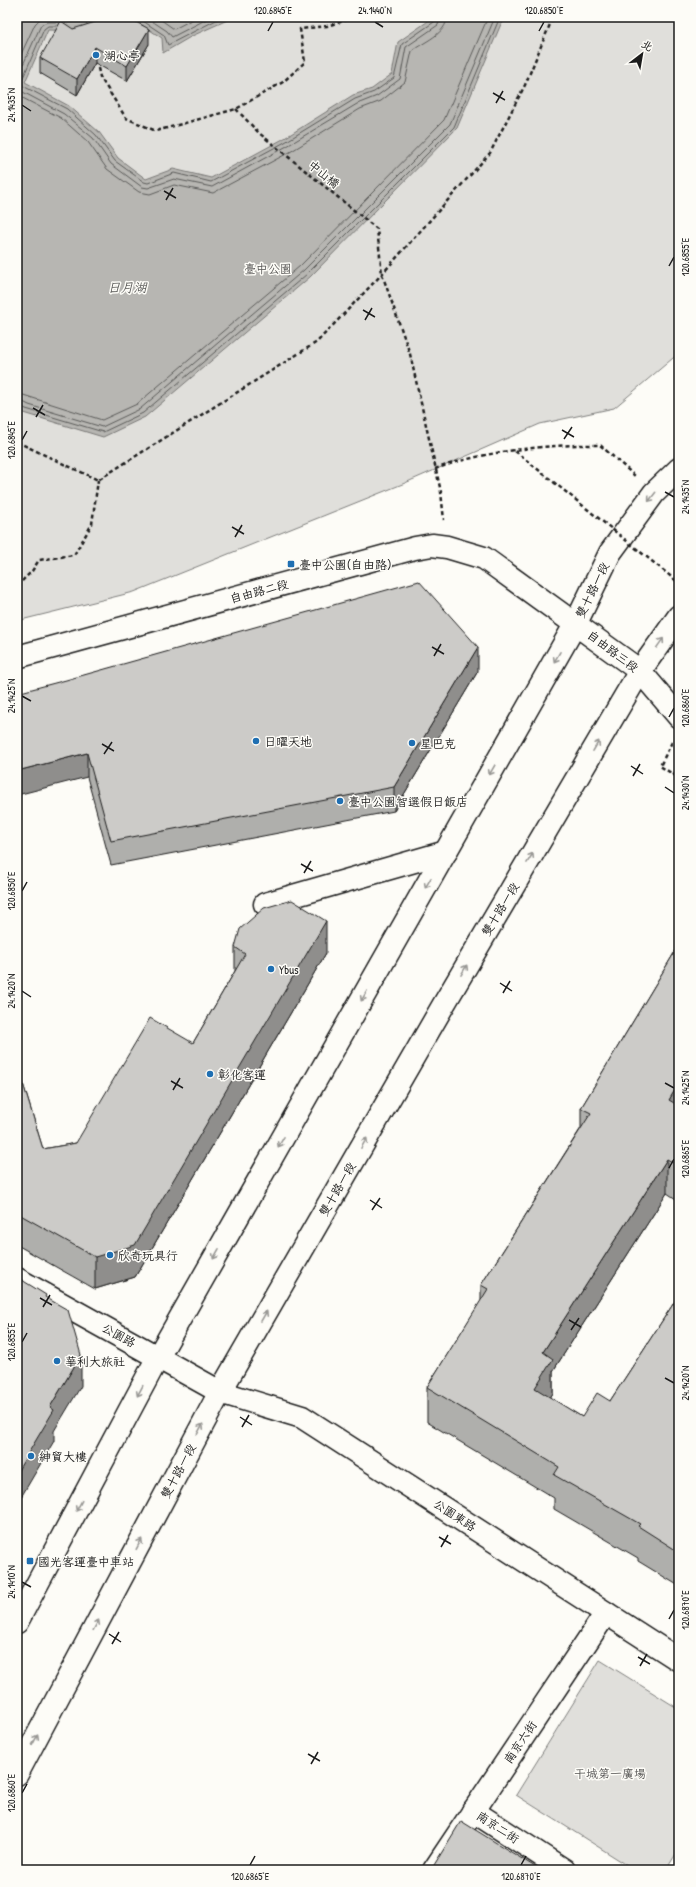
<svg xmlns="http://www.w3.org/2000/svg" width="696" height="1887" viewBox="0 0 696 1887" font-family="'Patrick Hand','LXGW WenKai TC',sans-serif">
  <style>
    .green { fill: #e0dfdb; stroke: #7e7e7c }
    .water { fill: #b7b6b2; stroke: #797876 }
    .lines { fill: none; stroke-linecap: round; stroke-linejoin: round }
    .shore { stroke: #5a5a58; stroke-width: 1 }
    .minor-casing { stroke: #1c1c1c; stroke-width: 25 }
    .tertiary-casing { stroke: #1c1c1c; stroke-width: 25 }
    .secondary-casing { stroke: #1c1c1c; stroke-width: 25 }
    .path { stroke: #1c1c1c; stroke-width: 2.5; stroke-dasharray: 4 3; stroke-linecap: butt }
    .minor { stroke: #fdfcf7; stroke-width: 22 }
    .tertiary { stroke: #fdfcf7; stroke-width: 22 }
    .secondary { stroke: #fdfcf7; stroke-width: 22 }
    .path-bridge { stroke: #1c1c1c; stroke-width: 2.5; stroke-dasharray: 4 3; stroke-linecap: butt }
    .wall { fill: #afafac; stroke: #1c1c1c }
    .shaded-wall { fill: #8f8e8c; stroke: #1c1c1c }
    .building { fill: #cccbc8; stroke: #1c1c1c }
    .oneway { stroke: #989794 }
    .ticks { fill: none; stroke: #1c1c1c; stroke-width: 1.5 }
    .poi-dot { fill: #1f6fb2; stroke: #fdfcf7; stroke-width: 1.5 }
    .labels { text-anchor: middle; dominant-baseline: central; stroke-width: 3; stroke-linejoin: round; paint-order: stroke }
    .poi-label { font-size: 12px; fill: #1c1c1c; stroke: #fdfcf7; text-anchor: start }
    .street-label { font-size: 12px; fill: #1c1c1c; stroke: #fdfcf7 }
    .park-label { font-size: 12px; fill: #575655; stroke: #fdfcf7 }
    .water-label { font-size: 13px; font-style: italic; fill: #5a5a58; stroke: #fdfcf7 }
    .neatline { fill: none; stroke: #1c1c1c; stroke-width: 1.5 }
    .ticks-label { font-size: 10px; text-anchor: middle; fill: #1c1c1c }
  </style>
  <rect width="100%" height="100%" fill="#fdfcf7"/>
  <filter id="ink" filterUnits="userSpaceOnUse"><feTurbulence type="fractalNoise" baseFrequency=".025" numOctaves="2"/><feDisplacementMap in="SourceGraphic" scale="8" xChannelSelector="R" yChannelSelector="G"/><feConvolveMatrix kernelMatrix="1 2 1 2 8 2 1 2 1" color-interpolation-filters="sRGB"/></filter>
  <g filter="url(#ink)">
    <g class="green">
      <path d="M 17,17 L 679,17 L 679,353 L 614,408 L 540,424 L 405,483 L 134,592 L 17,621 Z"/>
      <path d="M 600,1660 L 679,1709 L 679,1849 L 666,1870 L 635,1870 L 516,1795 Z"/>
    </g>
    <g class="water">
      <path d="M 17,17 L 113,17 L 88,31 L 48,30 L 25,82 L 69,106 L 99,132 L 118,158 L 146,179 L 173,169 L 211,178 L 283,139 L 353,95 L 372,89 L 392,74 L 398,42 L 434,17 L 504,17 L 457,128 L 310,277 L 145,417 L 103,437 L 24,413 L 17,407 Z"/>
      <path d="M 130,17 L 234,17 L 192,36 L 163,53 L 162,38 Z"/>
    </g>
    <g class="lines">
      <g class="shore">
        <path d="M 137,17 L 164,35 L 168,45 L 222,17"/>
        <path d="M 146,17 L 167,31 L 172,37 L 211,17"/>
        <path d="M 157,17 L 174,29 L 197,17"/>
        <path d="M 56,26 L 48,26 L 44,29 L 22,80 L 23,86 L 67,109 L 96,135 L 115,161 L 144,182 L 148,183 L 174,173 L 211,182 L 285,142 L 355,99 L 374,92 L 394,78 L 402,44 L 434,22 L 436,17"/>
        <path d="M 17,63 L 35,24 L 42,17"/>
        <path d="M 17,78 L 41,25 L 47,22 L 59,22"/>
        <path d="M 17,86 L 21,91 L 64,114 L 93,138 L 111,164 L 142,187 L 148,188 L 174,179 L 212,187 L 287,146 L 357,104 L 377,96 L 400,79 L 406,47 L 438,25 L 441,17"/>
        <path d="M 17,95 L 61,118 L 88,142 L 107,169 L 139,192 L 150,194 L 174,185 L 213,193 L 290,152 L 360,109 L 381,101 L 405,82 L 412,51 C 423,42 447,34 447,17"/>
        <path d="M 17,393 L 102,420 L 137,404 L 300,266 L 444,120 L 488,17"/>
        <path d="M 17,399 L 29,405 L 102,427 L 140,409 L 304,270 L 450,124 L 495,17"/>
        <path d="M 17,405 L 26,409 L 103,432 L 143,413 L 307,274 L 454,127 L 500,17"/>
      </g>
      <g class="minor-casing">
        <g id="minor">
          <path d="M 265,904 L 446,852"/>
          <path d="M 17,1279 L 220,1392 L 302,1417 L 679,1660"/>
          <path d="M 473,1811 L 564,1870"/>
          <path d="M 434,1870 L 606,1613"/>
        </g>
      </g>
      <g class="tertiary-casing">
        <path id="tertiary" d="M 17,657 L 415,548 L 432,545 L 447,547 L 484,558 L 640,671 L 679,717"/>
      </g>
      <g class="secondary-casing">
        <g id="secondary">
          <path d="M 17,1622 L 158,1357 L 576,623 L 610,553 L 654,493 L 679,469"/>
          <path d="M 17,1774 L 220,1392 L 444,1004 L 640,671 L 679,616"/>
        </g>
      </g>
      <g class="path">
        <path d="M 98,68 L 100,77 L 126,118 L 156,131 L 236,109 L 283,82 L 305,62 L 300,29 L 327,26 L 356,17"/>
        <path d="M 236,109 L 259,133 L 377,229 L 382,274 L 410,354 L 441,492 L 444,520"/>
        <path d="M 17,442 L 98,480 L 317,342 L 382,274 L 490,153 L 525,85 L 553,17"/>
        <path d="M 435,469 C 484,451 548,444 600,445 L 635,476"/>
        <path d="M 17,586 L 32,571 L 39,560 L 74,555 L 92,524 L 98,480"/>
        <path d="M 672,742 L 660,766 L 679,778"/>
      </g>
      <use href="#minor" class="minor"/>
      <use href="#tertiary" class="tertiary"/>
      <use href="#secondary" class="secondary"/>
      <path class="path-bridge" d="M 515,451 L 679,583"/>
    </g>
    <g class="wall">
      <path d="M 73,29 L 149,44 L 127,81 L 95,63 L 77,95 L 40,73 L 40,58 Z"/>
      <path d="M 478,671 L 394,811 L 111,865 L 87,777 L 17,693 Z"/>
      <path d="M 679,945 L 679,1201 L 667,1193 L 553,1371 L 553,1393 L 550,1398 L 582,1417 L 610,1401 L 679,1295 L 679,1586 L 638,1561 L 638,1558 L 554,1509 L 554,1498 L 427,1422 L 427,1387 L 481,1301 L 481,1285 L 581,1128 L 581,1108 Z"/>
      <path d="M 235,947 L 326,953 L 135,1277 L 95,1289 L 17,1245 L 17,1064 L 43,1149 L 76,1143 L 193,1043 L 235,971 Z"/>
    </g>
    <g class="shaded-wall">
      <path d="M 149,29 L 149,44 L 127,81 L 127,66 Z"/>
      <path d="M 95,47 L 95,63 L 77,95 L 77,79 Z"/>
      <path d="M 478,647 L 478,671 L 394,811 L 394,787 Z"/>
      <path d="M 87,753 L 87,777 L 17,795 L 17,771 Z"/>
      <path d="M 326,921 L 326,953 L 135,1277 L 95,1289 L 95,1257 Z"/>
      <path d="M 679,1083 L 679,1117 L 669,1100 Z"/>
      <path d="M 667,1159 L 667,1193 L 553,1371 L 553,1393 L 535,1422 L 535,1388 L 543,1352 Z"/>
      <path d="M 81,1355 L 81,1386 L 54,1431 L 54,1441 L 17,1504 L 17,1472 L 50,1407 Z"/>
    </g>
    <g class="building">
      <path d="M 106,17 L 127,17 L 149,29 L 127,66 L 95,47 L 77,79 L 40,58 L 61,21 L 73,29 L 105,19 Z"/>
      <path d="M 419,581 L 478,647 L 394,787 L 111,841 L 87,753 L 17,771 L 17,693 L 66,680 Z"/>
      <path d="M 292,900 L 326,921 L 135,1245 L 95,1257 L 17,1213 L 17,1064 L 43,1149 L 76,1143 L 150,1018 L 193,1043 L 245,954 L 235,947 L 240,929 L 264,908 Z"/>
      <path d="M 679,945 L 679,1083 L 669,1100 L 679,1106 L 679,1166 L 667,1159 L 543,1352 L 553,1359 L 535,1388 L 582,1417 L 597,1393 L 610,1401 L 679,1295 L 679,1552 L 638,1526 L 640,1524 L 554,1475 L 559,1467 L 427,1387 L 488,1289 L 481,1285 L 591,1113 L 581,1108 Z"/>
      <path d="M 17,1277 L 46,1295 L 45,1297 L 68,1310 L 81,1355 L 50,1407 L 54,1410 L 17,1472 Z"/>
      <path d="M 461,1821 L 540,1870 L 431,1870 Z"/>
    </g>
    <defs><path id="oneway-shaft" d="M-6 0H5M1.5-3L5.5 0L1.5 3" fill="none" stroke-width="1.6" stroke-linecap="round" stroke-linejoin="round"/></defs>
    <g class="oneway">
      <use href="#oneway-shaft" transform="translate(652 497) rotate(128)"/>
      <use href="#oneway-shaft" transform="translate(660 643) rotate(-55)"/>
      <use href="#oneway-shaft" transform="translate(557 657) rotate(120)"/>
      <use href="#oneway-shaft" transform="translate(596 746) rotate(-60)"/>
      <use href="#oneway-shaft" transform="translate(492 770) rotate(120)"/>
      <use href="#oneway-shaft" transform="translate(530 858) rotate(-59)"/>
      <use href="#oneway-shaft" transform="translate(428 883) rotate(120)"/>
      <use href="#oneway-shaft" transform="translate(464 970) rotate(-60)"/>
      <use href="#oneway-shaft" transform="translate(364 996) rotate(120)"/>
      <use href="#oneway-shaft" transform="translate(281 1142) rotate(120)"/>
      <use href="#oneway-shaft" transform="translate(364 1143) rotate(-60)"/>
      <use href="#oneway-shaft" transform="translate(216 1254) rotate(120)"/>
      <use href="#oneway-shaft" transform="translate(264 1316) rotate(-60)"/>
      <use href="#oneway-shaft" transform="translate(140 1391) rotate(118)"/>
      <use href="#oneway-shaft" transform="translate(200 1429) rotate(-62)"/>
      <use href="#oneway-shaft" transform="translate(79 1506) rotate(118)"/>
      <use href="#oneway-shaft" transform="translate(139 1544) rotate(-62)"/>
      <use href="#oneway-shaft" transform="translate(96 1625) rotate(-62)"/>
      <use href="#oneway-shaft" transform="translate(35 1740) rotate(-62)"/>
    </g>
  </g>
  <path class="ticks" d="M 375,22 L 383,27M 268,31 L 273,22M 539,31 L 544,22M 493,93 L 505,100M 496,103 L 503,91M 22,105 L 31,111M 164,191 L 176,198M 166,200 L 173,188M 669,266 L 674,257M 363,310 L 375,317M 365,320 L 372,308M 33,408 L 45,415M 36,417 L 43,405M 562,430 L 574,437M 564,439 L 572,427M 22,440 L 27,431M 665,492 L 674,497M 232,527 L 244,534M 235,537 L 242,525M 432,647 L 444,654M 434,656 L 441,644M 22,696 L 31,701M 669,717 L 674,708M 102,744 L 114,751M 104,754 L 112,742M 631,766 L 643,774M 633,776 L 640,764M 665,787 L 674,793M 301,864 L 313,871M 304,873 L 311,861M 22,891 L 27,882M 500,983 L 512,991M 22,991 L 31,997M 503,993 L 510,981M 171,1081 L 183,1088M 665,1083 L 674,1088M 173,1090 L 180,1078M 669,1168 L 674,1159M 370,1200 L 382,1208M 372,1210 L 380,1198M 40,1298 L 52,1305M 43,1307 L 50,1295M 569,1320 L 581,1327M 571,1330 L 579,1318M 22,1342 L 27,1333M 665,1378 L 674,1383M 240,1417 L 252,1425M 242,1427 L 249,1415M 439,1537 L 451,1544M 441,1547 L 448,1535M 22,1582 L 31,1587M 669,1619 L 674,1610M 109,1634 L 121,1642M 112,1644 L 119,1632M 638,1657 L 650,1664M 640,1666 L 647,1654M 308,1754 L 320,1761M 311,1764 L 318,1752M 22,1793 L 27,1784M 250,1865 L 255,1856M 521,1865 L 526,1856"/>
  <g class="poi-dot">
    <circle cx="96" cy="55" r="4"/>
    <rect x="287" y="560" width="8" height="8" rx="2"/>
    <circle cx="256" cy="741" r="4"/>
    <circle cx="412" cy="743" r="4"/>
    <circle cx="340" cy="801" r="4"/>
    <circle cx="271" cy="969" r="4"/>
    <circle cx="210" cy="1074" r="4"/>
    <circle cx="110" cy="1255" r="4"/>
    <circle cx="57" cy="1361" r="4"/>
    <circle cx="31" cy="1456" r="4"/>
    <rect x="26" y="1557" width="8" height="8" rx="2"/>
  </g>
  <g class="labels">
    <g class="poi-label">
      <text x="104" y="55">湖心亭</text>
      <text x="299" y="564">臺中公園(自由路)</text>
      <text x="264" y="741">日曜天地</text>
      <text x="420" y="743">星巴克</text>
      <text x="348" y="801">臺中公園智選假日飯店</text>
      <text x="279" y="969">Ybus</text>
      <text x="218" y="1074">彰化客運</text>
      <text x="118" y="1255">欣奇玩具行</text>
      <text x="65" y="1361">華利大旅社</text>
      <text x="39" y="1456">紳貿大樓</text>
      <text x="38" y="1561">國光客運臺中車站</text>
    </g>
    <g class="street-label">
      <text transform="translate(324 174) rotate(39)">中山橋</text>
      <text transform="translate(592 590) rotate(-64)">雙十路一段</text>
      <text transform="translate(259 591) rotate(-15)">自由路二段</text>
      <text transform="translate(613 651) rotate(37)">自由路三段</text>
      <text transform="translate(500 909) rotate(-59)">雙十路一段</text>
      <text transform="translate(337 1189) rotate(-60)">雙十路一段</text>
      <text transform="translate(119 1335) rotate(29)">公園路</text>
      <text transform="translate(178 1471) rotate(-62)">雙十路一段</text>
      <text transform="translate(455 1515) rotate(33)">公園東路</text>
      <text transform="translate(520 1742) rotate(-56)">南京六街</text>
      <text transform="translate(498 1827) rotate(33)">南京二街</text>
    </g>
    <g class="park-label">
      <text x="268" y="268">臺中公園</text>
      <text x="610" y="1773">干城第一廣場</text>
    </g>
    <g class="water-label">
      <text x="127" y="287">日月湖</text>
    </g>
  </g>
  <rect width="696" height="1887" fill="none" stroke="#fdfcf7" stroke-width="44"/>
  <g transform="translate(642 54) rotate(31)" stroke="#fdfcf7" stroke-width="3" paint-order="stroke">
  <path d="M0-3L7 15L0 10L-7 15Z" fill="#1c1c1c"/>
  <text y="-6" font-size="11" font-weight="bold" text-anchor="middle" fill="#1c1c1c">北</text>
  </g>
  <rect x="22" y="22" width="652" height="1843" class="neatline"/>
  <g class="ticks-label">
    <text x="273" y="14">120.6845°E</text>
    <text x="375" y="14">24.1440°N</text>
    <text x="544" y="14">120.6850°E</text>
    <text transform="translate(11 105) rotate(-90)" y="4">24.1435°N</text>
    <text transform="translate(685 257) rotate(-90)" y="4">120.6855°E</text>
    <text transform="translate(11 440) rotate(-90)" y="4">120.6845°E</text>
    <text transform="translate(685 497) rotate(-90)" y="4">24.1435°N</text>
    <text transform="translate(11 696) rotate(-90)" y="4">24.1425°N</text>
    <text transform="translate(685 708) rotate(-90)" y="4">120.6860°E</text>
    <text transform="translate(685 793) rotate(-90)" y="4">24.1430°N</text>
    <text transform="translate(11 891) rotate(-90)" y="4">120.6850°E</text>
    <text transform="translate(11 991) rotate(-90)" y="4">24.1420°N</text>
    <text transform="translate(685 1088) rotate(-90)" y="4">24.1425°N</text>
    <text transform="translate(685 1159) rotate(-90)" y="4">120.6865°E</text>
    <text transform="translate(11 1342) rotate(-90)" y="4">120.6855°E</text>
    <text transform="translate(685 1383) rotate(-90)" y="4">24.1420°N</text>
    <text transform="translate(11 1582) rotate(-90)" y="4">24.1410°N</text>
    <text transform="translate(685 1610) rotate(-90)" y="4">120.6870°E</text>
    <text transform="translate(11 1793) rotate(-90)" y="4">120.6860°E</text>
    <text x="250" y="1880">120.6865°E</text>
    <text x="521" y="1880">120.6870°E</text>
  </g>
</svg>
